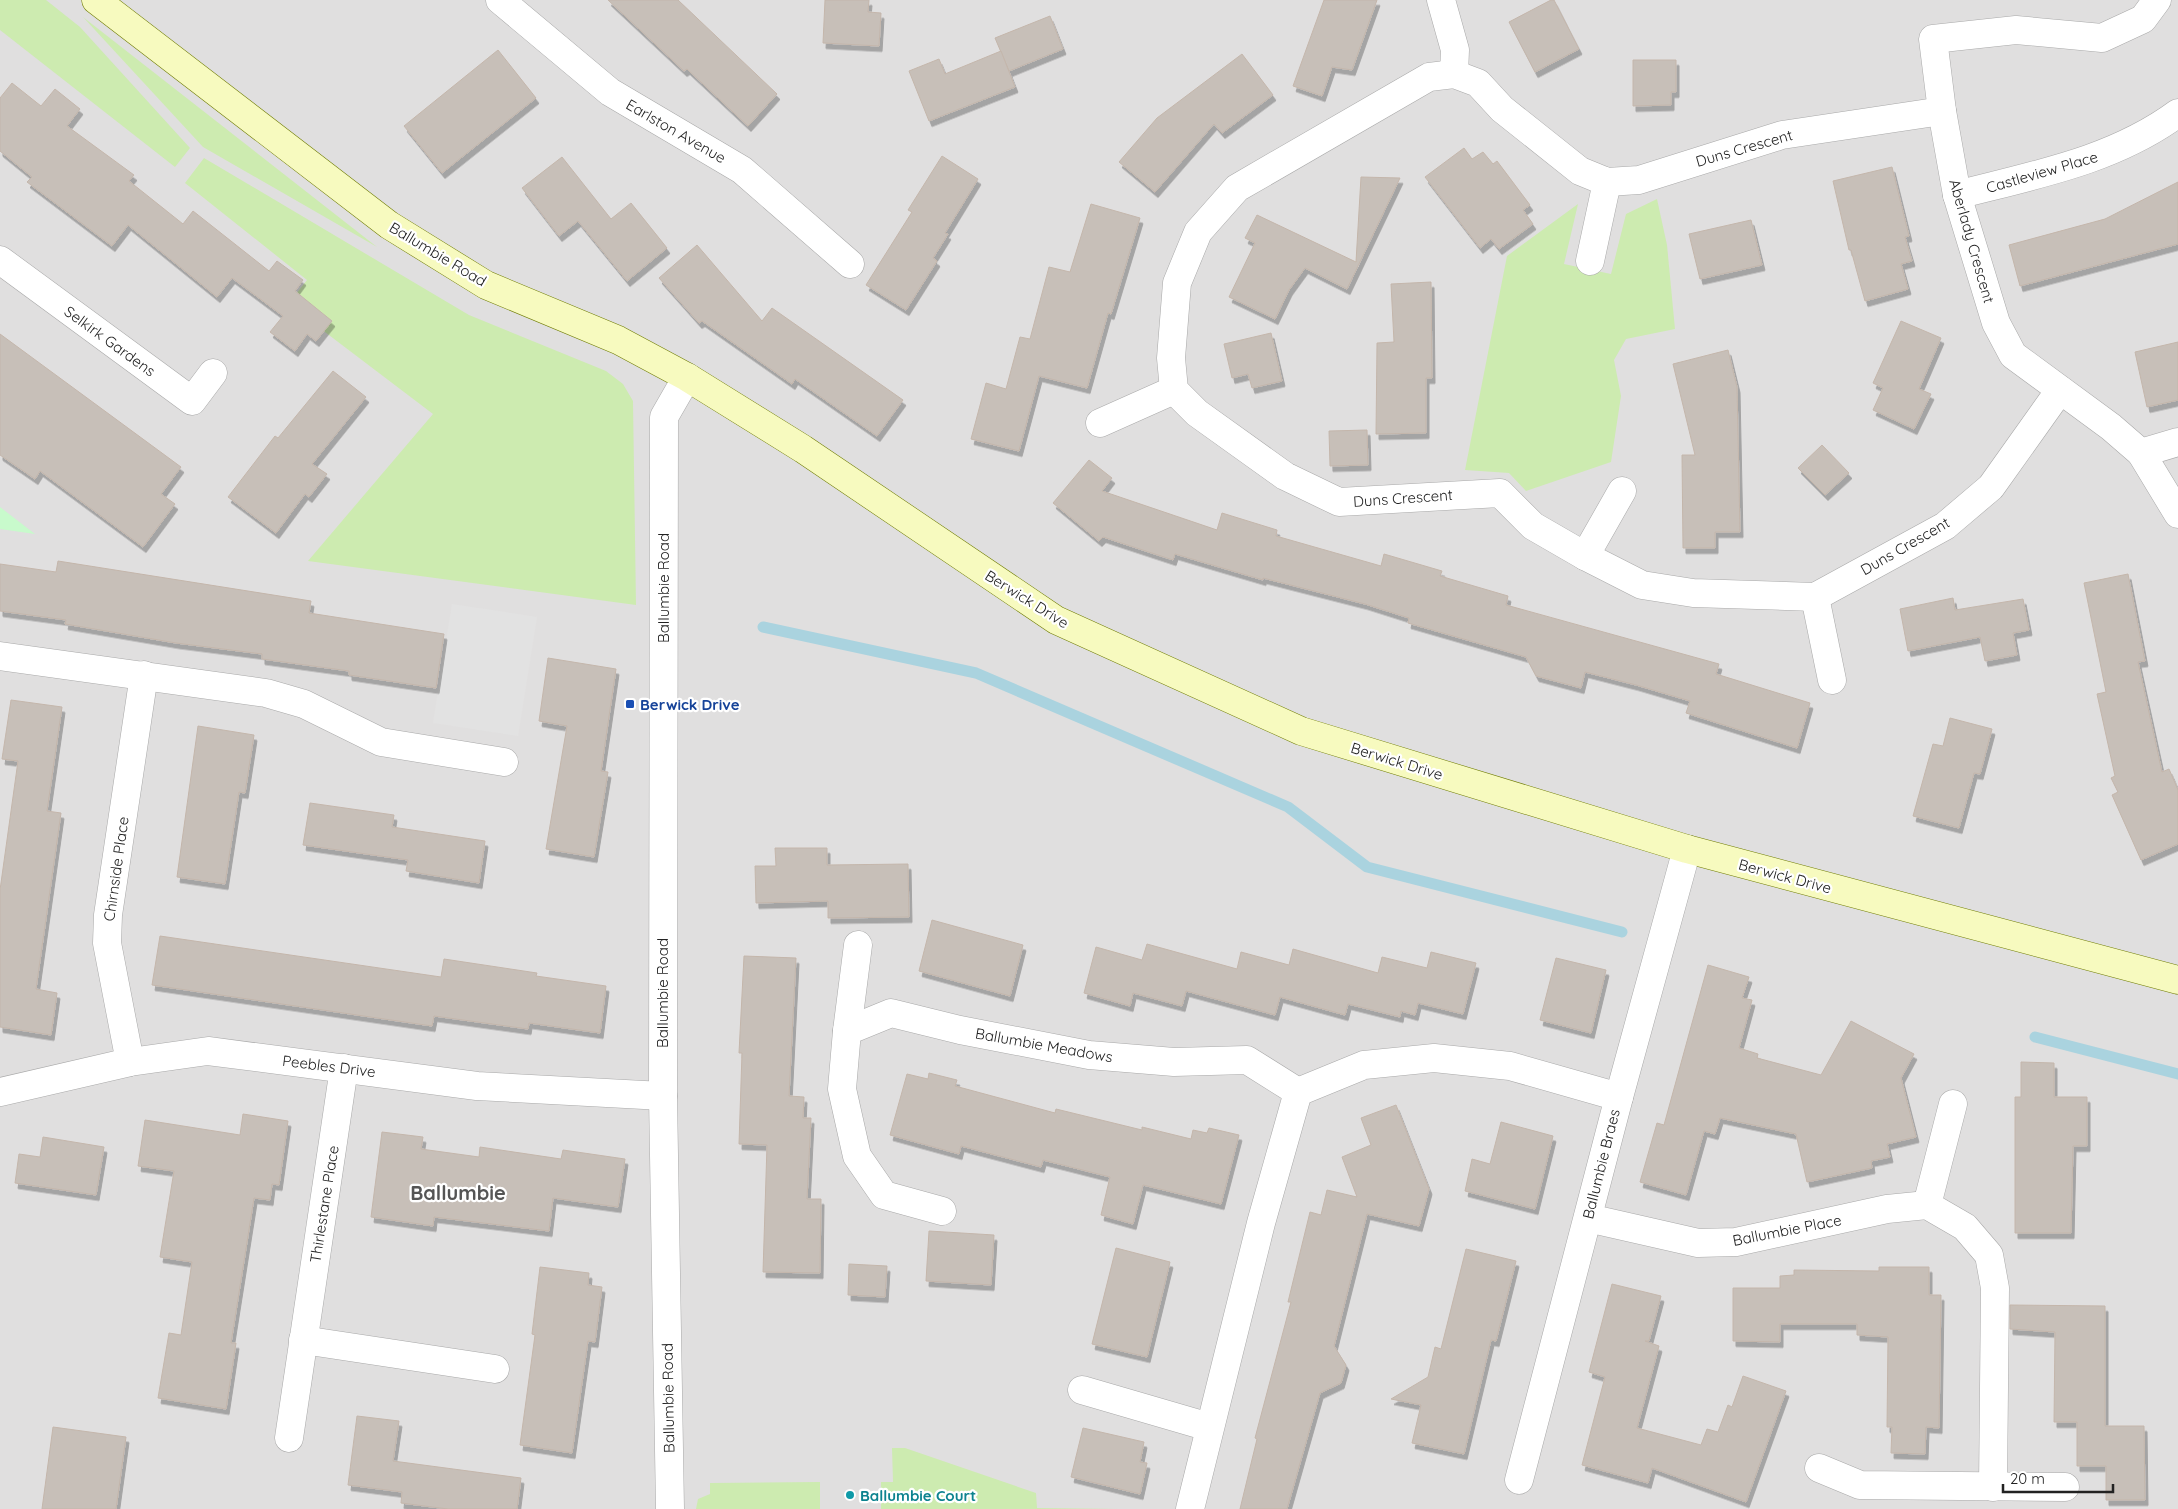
<svg xmlns="http://www.w3.org/2000/svg" width="2178" height="1509" viewBox="0 0 2178 1509" font-family="Quicksand,sans-serif">
  <style>
    .residential { fill: #e0dfdf }
    .grass { fill: #cdebb0 }
    .park { fill: #c8facc }
    .parking { fill: #e2e2e2 }
    .lines { fill: none; stroke-linecap: round; stroke-linejoin: round }
    .stream { stroke: #aad3df; stroke-width: 11 }
    .building { fill: #c7bfb8; stroke: #c4b6ab; filter: url(#shadow) }
    .street-casing { stroke: #a9a9a9; stroke-width: 29 }
    .secondary-casing { stroke: #707d05; stroke-width: 29 }
    .street { stroke: #fff; stroke-width: 28 }
    .secondary { stroke: #f7fabf; stroke-width: 28 }
    .transit-dot { fill: #1a4fb4; stroke: #fff; stroke-width: 2 }
    .culture-dot { fill: #0f9aa8; stroke: #fff; stroke-width: 2 }
    .labels { text-anchor: middle; dominant-baseline: central; stroke-width: 4.5; stroke-linejoin: round; paint-order: stroke }
    .street-label { font-size: 15px; fill: #222; stroke: #fff }
    .transit-label { font-size: 15px; font-weight: bold; fill: #164399; stroke: #fff; text-anchor: start }
    .culture-label { font-size: 15px; font-weight: bold; fill: #0d838f; stroke: #fff; text-anchor: start }
    .district-label { font-size: 20px; font-weight: bold; fill: #555; stroke: #fff }
  </style>
  <defs>
    <filter id="shadow"><feDropShadow dx="3" dy="5.5" stdDeviation="0" flood-color="#0004"/></filter>
  </defs>
  <rect width="100%" height="100%" fill="#f2efe9"/>
  <rect class="residential" x="0" y="0" width="2178" height="1509"/>
  <g class="grass">
    <path d="M 0,0 L 46,0 L 80,27 L 190,148 L 175,167 L 0,30 Z"/>
    <path d="M 83,17 L 377,247 L 203,147 Z"/>
    <path d="M 204,158 L 469,315 L 606,371 L 623,384 L 633,401 L 636,605 L 308,561 L 433,414 L 288,304 L 307,280 L 185,183 Z"/>
    <path d="M 1657,199 L 1667,245 L 1675,329 L 1626,339 L 1614,360 L 1621,396 L 1611,462 L 1526,491 L 1509,473 L 1465,470 L 1507,256 L 1578,204 L 1564,264 L 1611,274 L 1626,214 Z"/>
    <path d="M 892,1448 L 905,1448 L 1036,1493 L 1037,1508 L 1119,1509 L 881,1509 L 881,1482 L 893,1482 Z"/>
    <path d="M 820,1482 L 820,1509 L 696,1509 L 698,1499 L 710,1494 L 710,1483 Z"/>
  </g>
  <path class="park" d="M 0,507 L 35,534 L 0,529 Z"/>
  <path class="parking" d="M 452,604 L 537,617 L 518,736 L 433,723 Z"/>
  <g class="lines">
    <g class="stream">
      <path d="M 763,627 L 976,673 L 1288,807 L 1367,867 L 1622,932"/>
      <path d="M 2035,1037 L 2178,1074"/>
    </g>
  </g>
  <g class="building">
    <path d="M 608,0 L 678,0 L 777,94 L 748,126 L 687,69 L 684,71 Z"/>
    <path d="M 825,0 L 869,0 L 868,12 L 881,13 L 879,46 L 823,43 Z"/>
    <path d="M 1324,0 L 1377,0 L 1352,70 L 1332,67 L 1322,96 L 1293,86 Z"/>
    <path d="M 1551,0 L 1554,0 L 1579,49 L 1535,72 L 1509,22 Z"/>
    <path d="M 1050,16 L 1063,49 L 1009,71 L 995,38 Z"/>
    <path d="M 498,50 L 536,98 L 442,173 L 404,126 Z"/>
    <path d="M 1001,51 L 1015,87 L 929,121 L 909,71 L 939,59 L 945,74 Z"/>
    <path d="M 1242,54 L 1273,95 L 1222,133 L 1214,124 L 1155,192 L 1119,162 L 1157,118 Z"/>
    <path d="M 1633,60 L 1676,60 L 1676,92 L 1671,92 L 1671,105 L 1633,106 Z"/>
    <path d="M 12,83 L 41,106 L 55,89 L 80,109 L 67,126 L 134,175 L 129,181 L 183,224 L 193,211 L 269,271 L 277,261 L 303,280 L 295,291 L 332,321 L 316,341 L 307,334 L 295,351 L 270,332 L 283,316 L 232,278 L 217,297 L 128,225 L 112,246 L 27,182 L 32,177 L 0,151 L 0,98 Z"/>
    <path d="M 1464,148 L 1472,159 L 1483,152 L 1493,164 L 1497,161 L 1530,205 L 1523,210 L 1533,224 L 1499,249 L 1491,239 L 1480,248 L 1425,177 Z"/>
    <path d="M 942,156 L 978,179 L 945,233 L 948,234 L 933,258 L 937,261 L 906,310 L 866,285 L 912,212 L 908,210 Z"/>
    <path d="M 562,157 L 611,219 L 631,203 L 667,248 L 627,281 L 578,221 L 559,236 L 522,188 Z"/>
    <path d="M 1892,167 L 1909,236 L 1905,237 L 1912,261 L 1901,264 L 1908,289 L 1865,301 L 1851,250 L 1849,250 L 1833,181 Z"/>
    <path d="M 1361,177 L 1400,178 L 1347,289 L 1305,268 L 1289,290 L 1275,319 L 1229,297 L 1255,243 L 1245,238 L 1257,215 L 1356,262 Z"/>
    <path d="M 2178,182 L 2178,244 L 2020,286 L 2009,245 L 2105,219 Z"/>
    <path d="M 1091,204 L 1140,218 L 1111,314 L 1108,313 L 1087,388 L 1039,376 L 1019,451 L 971,439 L 986,383 L 1006,389 L 1020,337 L 1030,339 L 1049,267 L 1070,272 Z"/>
    <path d="M 1751,220 L 1762,265 L 1700,279 L 1689,234 Z"/>
    <path d="M 697,245 L 762,321 L 772,308 L 903,400 L 877,436 L 795,379 L 792,384 L 702,321 L 699,323 L 659,278 Z"/>
    <path d="M 1431,282 L 1432,378 L 1426,378 L 1426,433 L 1376,434 L 1377,343 L 1394,342 L 1391,284 Z"/>
    <path d="M 1901,321 L 1941,338 L 1919,389 L 1931,394 L 1914,429 L 1873,410 L 1883,388 L 1873,383 Z"/>
    <path d="M 1271,333 L 1282,381 L 1252,388 L 1248,374 L 1232,378 L 1224,344 Z"/>
    <path d="M 0,334 L 181,467 L 161,494 L 175,504 L 143,547 L 40,471 L 35,479 L 0,455 Z"/>
    <path d="M 2178,342 L 2178,400 L 2147,407 L 2135,352 Z"/>
    <path d="M 1728,350 L 1737,387 L 1740,532 L 1715,532 L 1715,548 L 1683,548 L 1682,455 L 1695,455 L 1673,364 Z"/>
    <path d="M 333,371 L 366,397 L 312,464 L 327,474 L 309,497 L 305,494 L 276,533 L 228,497 L 275,436 L 278,438 Z"/>
    <path d="M 1367,430 L 1368,465 L 1330,466 L 1329,431 Z"/>
    <path d="M 1822,445 L 1849,473 L 1825,495 L 1798,468 Z"/>
    <path d="M 1089,460 L 1112,478 L 1102,491 L 1217,530 L 1222,513 L 1277,530 L 1276,536 L 1381,566 L 1384,554 L 1442,571 L 1440,576 L 1508,596 L 1506,605 L 1719,664 L 1716,674 L 1810,703 L 1797,748 L 1686,713 L 1690,701 L 1636,685 L 1585,672 L 1581,688 L 1536,676 L 1526,657 L 1408,623 L 1409,618 L 1365,604 L 1263,578 L 1263,580 L 1175,554 L 1173,560 L 1103,537 L 1099,541 L 1053,503 Z"/>
    <path d="M 58,561 L 311,601 L 309,613 L 444,634 L 436,688 L 349,675 L 349,671 L 262,659 L 262,654 L 176,643 L 65,624 L 66,620 L 0,611 L 0,564 L 56,572 Z"/>
    <path d="M 2128,574 L 2145,661 L 2138,662 L 2162,772 L 2169,769 L 2178,790 L 2178,844 L 2141,860 L 2112,795 L 2118,792 L 2111,778 L 2115,776 L 2097,694 L 2106,692 L 2084,583 Z"/>
    <path d="M 1953,598 L 1955,610 L 2023,599 L 2029,630 L 2013,633 L 2017,655 L 1985,661 L 1980,637 L 1908,651 L 1900,609 Z"/>
    <path d="M 548,658 L 616,669 L 601,771 L 608,772 L 594,857 L 546,849 L 567,726 L 539,721 Z"/>
    <path d="M 11,700 L 62,707 L 47,811 L 61,813 L 36,989 L 57,993 L 51,1035 L 0,1027 L 0,890 L 18,761 L 2,759 Z"/>
    <path d="M 1950,718 L 1992,729 L 1980,774 L 1974,773 L 1959,828 L 1913,816 L 1933,744 L 1943,746 Z"/>
    <path d="M 198,726 L 254,735 L 245,793 L 239,792 L 225,884 L 177,877 Z"/>
    <path d="M 310,803 L 394,815 L 392,827 L 485,841 L 479,883 L 406,871 L 408,860 L 303,845 Z"/>
    <path d="M 775,848 L 827,848 L 827,865 L 908,864 L 909,917 L 828,918 L 828,901 L 756,903 L 755,866 L 776,866 Z"/>
    <path d="M 932,920 L 1023,945 L 1010,996 L 919,971 Z"/>
    <path d="M 160,936 L 441,977 L 444,959 L 537,973 L 536,976 L 606,986 L 600,1033 L 529,1023 L 528,1029 L 434,1016 L 432,1026 L 152,985 Z"/>
    <path d="M 1147,944 L 1237,969 L 1241,952 L 1289,965 L 1293,949 L 1378,973 L 1382,957 L 1427,968 L 1431,952 L 1476,963 L 1463,1014 L 1418,1003 L 1415,1015 L 1401,1011 L 1400,1017 L 1348,1004 L 1345,1015 L 1280,997 L 1275,1015 L 1186,991 L 1182,1006 L 1133,993 L 1130,1006 L 1084,993 L 1096,947 L 1142,960 Z"/>
    <path d="M 744,956 L 796,958 L 789,1096 L 804,1097 L 803,1118 L 811,1118 L 807,1199 L 821,1199 L 820,1273 L 763,1272 L 767,1145 L 739,1144 L 742,1053 L 739,1053 Z"/>
    <path d="M 1556,958 L 1606,970 L 1591,1033 L 1540,1020 Z"/>
    <path d="M 1708,965 L 1749,977 L 1742,998 L 1752,1000 L 1739,1048 L 1758,1054 L 1757,1058 L 1821,1075 L 1851,1021 L 1914,1054 L 1901,1078 L 1916,1137 L 1887,1144 L 1890,1157 L 1871,1161 L 1872,1168 L 1807,1182 L 1796,1134 L 1720,1118 L 1715,1134 L 1704,1131 L 1686,1195 L 1640,1182 L 1657,1123 L 1664,1125 Z"/>
    <path d="M 2021,1062 L 2054,1063 L 2054,1097 L 2087,1097 L 2087,1146 L 2073,1146 L 2071,1233 L 2015,1233 L 2015,1097 L 2021,1097 Z"/>
    <path d="M 929,1073 L 957,1080 L 955,1086 L 1055,1113 L 1056,1109 L 1142,1130 L 1142,1127 L 1191,1139 L 1193,1130 L 1207,1133 L 1209,1128 L 1239,1135 L 1221,1204 L 1143,1185 L 1133,1224 L 1101,1215 L 1110,1177 L 1043,1160 L 1041,1167 L 961,1146 L 959,1154 L 890,1135 L 907,1074 L 928,1079 Z"/>
    <path d="M 1396,1105 L 1429,1189 L 1419,1226 L 1367,1214 L 1334,1346 L 1346,1365 L 1341,1383 L 1320,1393 L 1287,1509 L 1240,1509 L 1257,1439 L 1255,1438 L 1291,1302 L 1288,1302 L 1310,1212 L 1321,1215 L 1327,1190 L 1357,1197 L 1342,1157 L 1371,1145 L 1361,1118 Z"/>
    <path d="M 243,1114 L 288,1121 L 279,1185 L 272,1184 L 270,1200 L 254,1198 L 231,1343 L 236,1343 L 226,1409 L 158,1398 L 169,1333 L 181,1335 L 192,1262 L 160,1257 L 174,1171 L 138,1166 L 145,1120 L 240,1135 Z"/>
    <path d="M 1501,1122 L 1553,1136 L 1535,1209 L 1465,1191 L 1472,1159 L 1490,1164 Z"/>
    <path d="M 382,1132 L 423,1137 L 421,1149 L 479,1157 L 480,1147 L 561,1159 L 563,1150 L 625,1159 L 618,1207 L 553,1198 L 549,1231 L 434,1217 L 433,1226 L 371,1217 Z"/>
    <path d="M 43,1137 L 104,1147 L 96,1195 L 15,1183 L 19,1154 L 40,1157 Z"/>
    <path d="M 929,1231 L 994,1235 L 991,1285 L 926,1281 Z"/>
    <path d="M 1116,1248 L 1170,1262 L 1147,1357 L 1092,1344 Z"/>
    <path d="M 1466,1249 L 1516,1261 L 1496,1341 L 1491,1340 L 1464,1454 L 1412,1443 L 1421,1405 L 1391,1399 L 1428,1377 L 1435,1347 L 1441,1349 Z"/>
    <path d="M 849,1264 L 887,1266 L 885,1297 L 848,1295 Z"/>
    <path d="M 540,1267 L 589,1273 L 588,1285 L 602,1287 L 595,1342 L 588,1341 L 572,1453 L 520,1445 L 535,1335 L 532,1334 Z"/>
    <path d="M 1879,1267 L 1929,1267 L 1929,1295 L 1941,1295 L 1939,1428 L 1926,1427 L 1925,1454 L 1891,1453 L 1892,1427 L 1887,1427 L 1888,1337 L 1857,1335 L 1857,1324 L 1780,1324 L 1780,1342 L 1733,1341 L 1733,1288 L 1780,1288 L 1780,1276 L 1794,1275 L 1794,1270 L 1879,1271 Z"/>
    <path d="M 1612,1284 L 1661,1296 L 1649,1341 L 1645,1341 L 1659,1346 L 1637,1428 L 1701,1445 L 1707,1429 L 1718,1432 L 1728,1405 L 1732,1407 L 1743,1376 L 1786,1391 L 1746,1502 L 1652,1468 L 1648,1483 L 1582,1465 L 1605,1377 L 1589,1372 Z"/>
    <path d="M 2010,1305 L 2105,1306 L 2105,1426 L 2144,1426 L 2145,1500 L 2106,1500 L 2106,1466 L 2077,1466 L 2077,1422 L 2054,1422 L 2055,1332 L 2010,1329 Z"/>
    <path d="M 357,1416 L 399,1421 L 393,1461 L 521,1478 L 517,1509 L 448,1509 L 401,1503 L 402,1492 L 348,1485 Z"/>
    <path d="M 53,1427 L 126,1437 L 116,1509 L 42,1509 Z"/>
    <path d="M 1083,1428 L 1144,1442 L 1140,1462 L 1147,1463 L 1140,1494 L 1071,1477 Z"/>
  </g>
  <g class="lines">
    <g class="street-casing">
      <g id="street">
        <path d="M 500,0 L 610,92 L 742,170 L 850,264"/>
        <path d="M 1441,0 L 1455,50 L 1454,74"/>
        <path d="M 2157,0 L 2143,19 L 2102,38 L 2016,30 L 1933,39 L 1942,111 L 1957,195 L 1996,323 L 2013,355 L 2111,427 L 2141,453 L 2178,514"/>
        <path d="M 1942,111 L 1782,135 L 1639,180 L 1607,182 L 1580,171 L 1502,109 L 1478,83 L 1454,74 L 1429,77 L 1237,188 L 1198,232 L 1177,283 L 1171,358 L 1174,390 L 1197,413 L 1285,476 L 1339,502 L 1500,493 L 1533,526 L 1585,556 L 1642,585 L 1693,593 L 1815,597 L 1945,526 L 1991,487 L 2060,390"/>
        <path d="M 1957,195 C 2034,175 2113,161 2178,113"/>
        <path d="M 0,260 L 192,401 L 213,373"/>
        <path d="M 1590,261 L 1607,182"/>
        <path d="M 1100,423 L 1174,390"/>
        <path d="M 2141,453 L 2178,442"/>
        <path d="M 1585,556 L 1622,491"/>
        <path d="M 1815,597 L 1832,680"/>
        <path d="M 0,656 L 266,693 L 304,704 L 381,742 L 504,762"/>
        <path d="M 847,1031 L 858,945"/>
        <path d="M 130,1062 L 107,943 L 108,915 L 144,675"/>
        <path d="M 0,1092 L 130,1062 L 208,1051 L 477,1086 L 663,1096"/>
        <path d="M 1927,1205 L 1953,1104"/>
        <path d="M 942,1211 L 884,1195 L 857,1156 L 842,1089 L 847,1031 L 891,1013 L 960,1030 L 1089,1055 L 1174,1062 L 1247,1060 L 1298,1092"/>
        <path d="M 1588,1218 L 1698,1243 L 1736,1242 L 1887,1209 L 1927,1205 L 1965,1227 L 1989,1255 L 1995,1288 L 1993,1487"/>
        <path d="M 303,1340 L 495,1369"/>
        <path d="M 1082,1390 L 1209,1427"/>
        <path d="M 289,1438 L 344,1068"/>
        <path d="M 1819,1468 L 1860,1485 L 2065,1487"/>
        <path d="M 1519,1480 L 1619,1097 L 1687,849"/>
        <path d="M 670,1509 L 663,1096 L 664,417 L 687,377"/>
        <path d="M 1190,1509 L 1261,1223 L 1298,1092 L 1364,1065 L 1434,1058 L 1510,1066 L 1619,1097"/>
      </g>
    </g>
    <g class="secondary-casing">
      <path id="secondary" d="M 96,0 L 389,225 L 486,285 L 618,340 L 687,377 L 803,449 L 1056,620 L 1301,731 L 1687,849 L 2178,980"/>
    </g>
    <use href="#street" class="street"/>
    <use href="#secondary" class="secondary"/>
  </g>
  <rect class="transit-dot" x="625" y="699" width="10" height="10" rx="2.5"/>
  <circle class="culture-dot" cx="850" cy="1495" r="5"/>
  <g class="labels">
    <g class="street-label">
      <text transform="translate(676 131) rotate(30)">Earlston Avenue</text>
      <text transform="translate(1744 148) rotate(-16)">Duns Crescent</text>
      <text transform="translate(2042 172) rotate(-16)">Castleview Place</text>
      <text transform="translate(1972 241) rotate(74)">Aberlady Crescent</text>
      <text transform="translate(438 254) rotate(31)">Ballumbie Road</text>
      <text transform="translate(110 341) rotate(36)">Selkirk Gardens</text>
      <text transform="translate(1403 498) rotate(-4)">Duns Crescent</text>
      <text transform="translate(1905 546) rotate(-30)">Duns Crescent</text>
      <text transform="translate(663 588) rotate(-90)">Ballumbie Road</text>
      <text transform="translate(1027 599) rotate(32)">Berwick Drive</text>
      <text transform="translate(1397 761) rotate(17)">Berwick Drive</text>
      <text transform="translate(116 869) rotate(-82)">Chirnside Place</text>
      <text transform="translate(1785 876) rotate(15)">Berwick Drive</text>
      <text transform="translate(662 993) rotate(-90)">Ballumbie Road</text>
      <text transform="translate(1044 1045) rotate(10)">Ballumbie Meadows</text>
      <text transform="translate(329 1066) rotate(7)">Peebles Drive</text>
      <text transform="translate(1601 1164) rotate(-76)">Ballumbie Braes</text>
      <text transform="translate(324 1204) rotate(-81)">Thirlestane Place</text>
      <text transform="translate(1787 1230) rotate(-11)">Ballumbie Place</text>
      <text transform="translate(668 1398) rotate(-91)">Ballumbie Road</text>
    </g>
    <g class="transit-label">
      <text x="640" y="704">Berwick Drive</text>
    </g>
    <g class="culture-label">
      <text x="860" y="1495">Ballumbie Court</text>
    </g>
    <g class="district-label">
      <text x="458" y="1192">Ballumbie</text>
    </g>
  </g>
  <path d="M2003 1484v8h110v-8" fill="none" stroke="#222222" stroke-width="2.5"/>
  <text x="2010" y="1484" font-size="15" fill="#222222" stroke="#ffffff" stroke-width="4" paint-order="stroke">20 m</text>
</svg>
